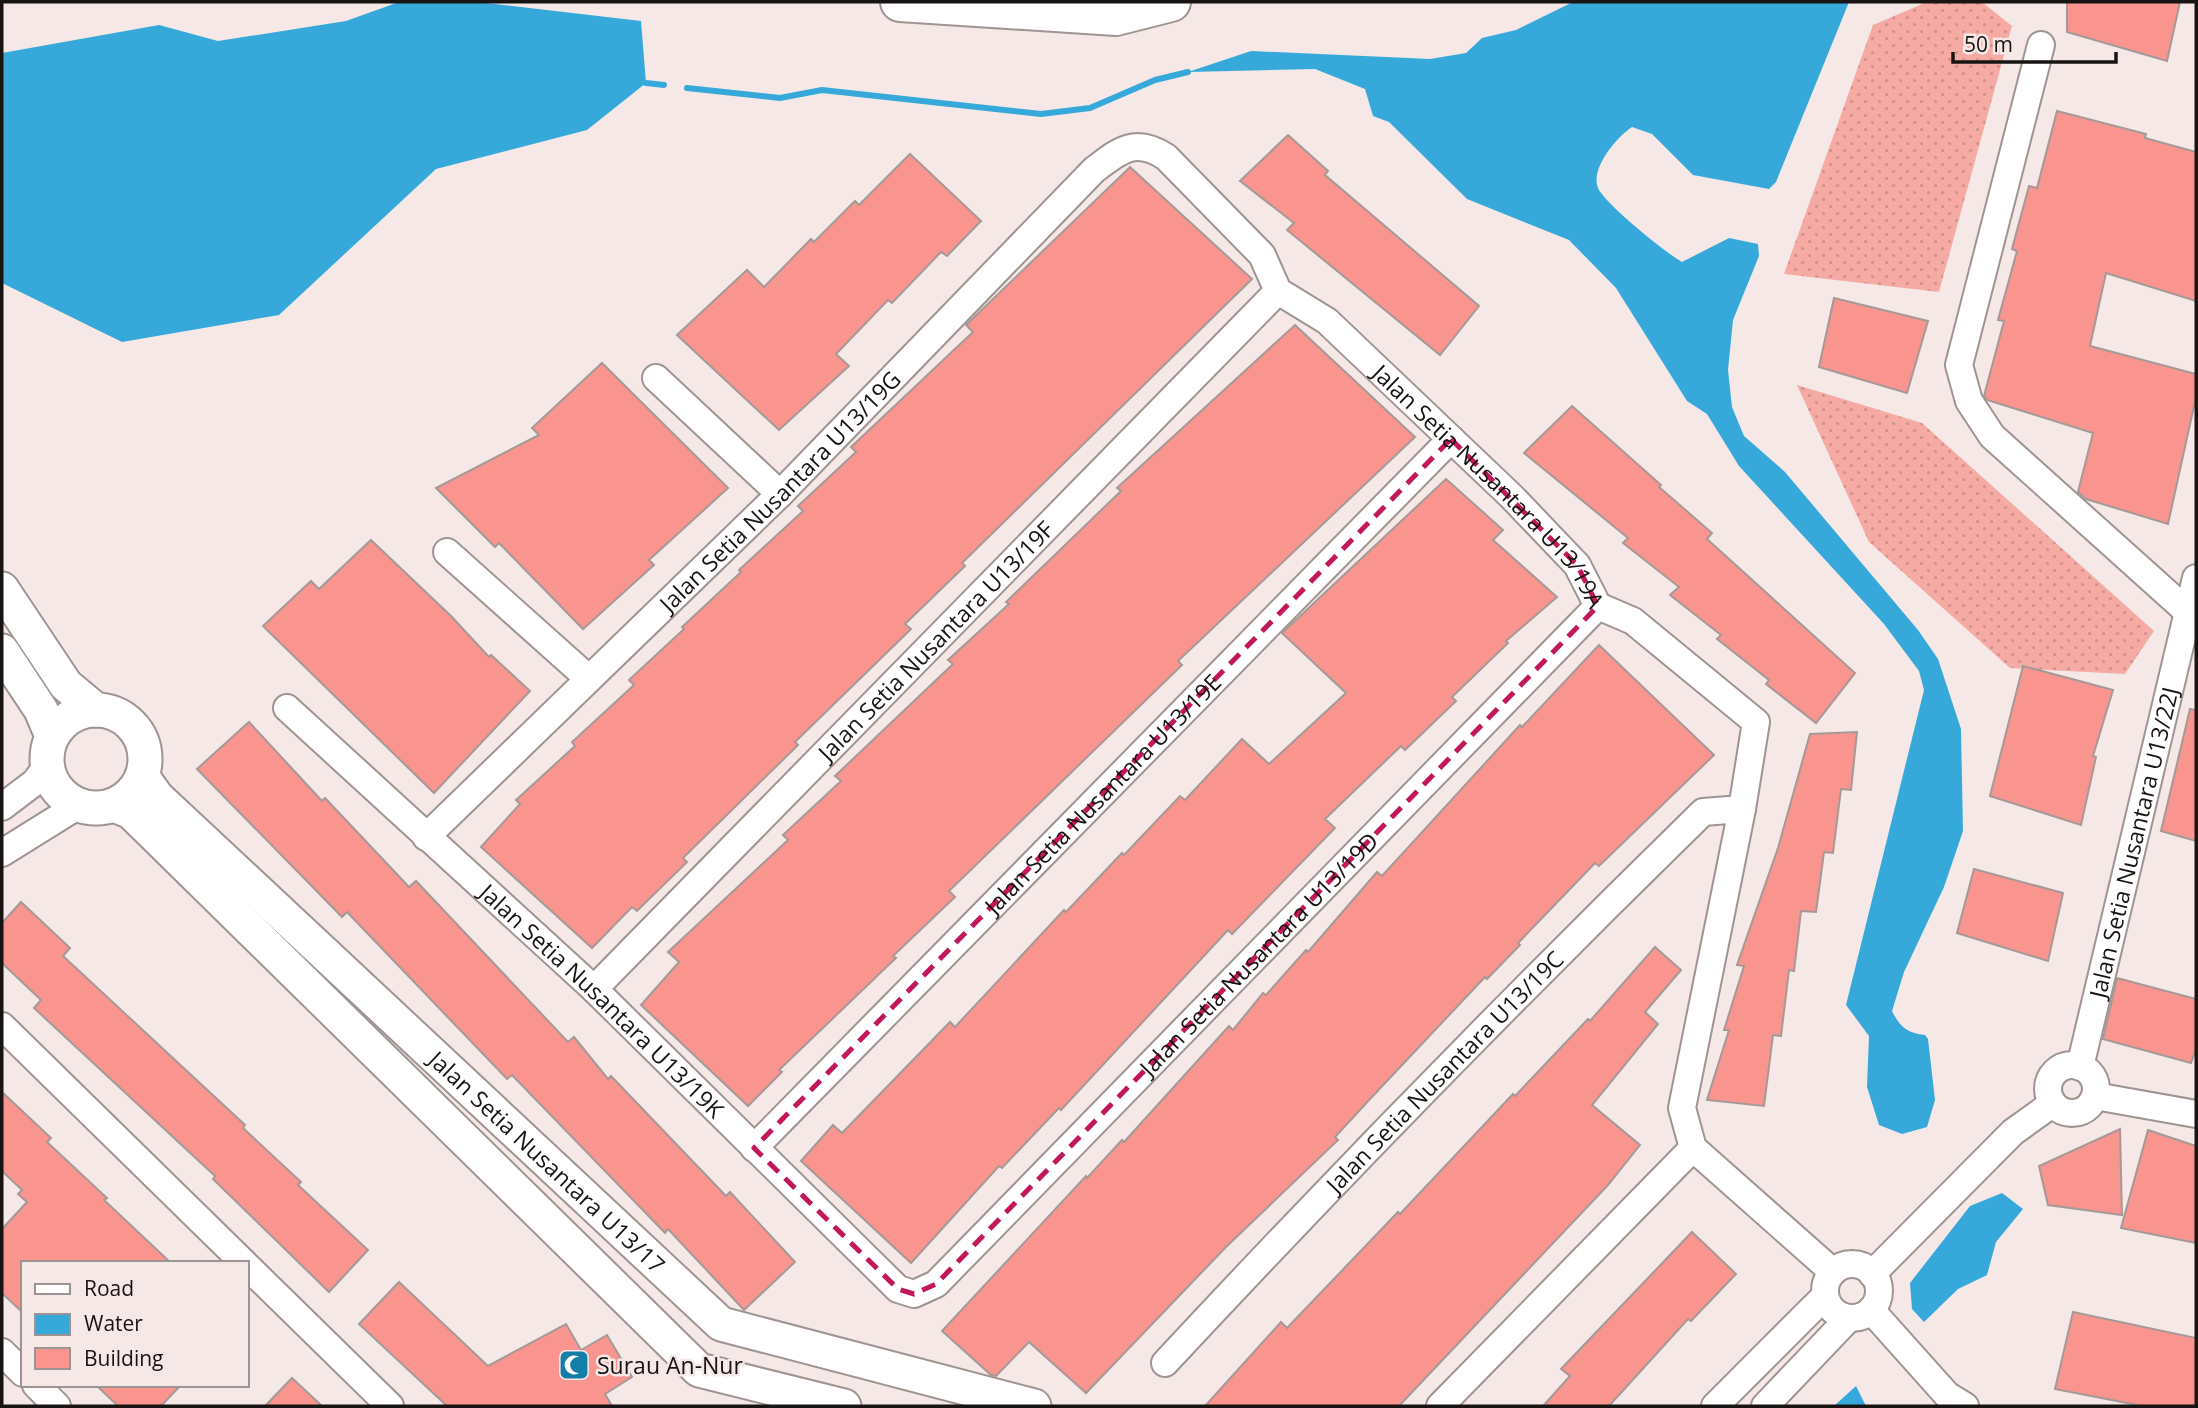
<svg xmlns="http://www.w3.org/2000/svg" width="2198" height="1408" viewBox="0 0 2198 1408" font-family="'Open Sans',sans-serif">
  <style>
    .grass { fill: url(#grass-dots) }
    .water { fill: #36a9da }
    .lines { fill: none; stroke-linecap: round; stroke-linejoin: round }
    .stream { stroke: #36a9da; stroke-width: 6 }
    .building { fill: #f9948e; stroke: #a59998; stroke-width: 2 }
    .minor-casing { stroke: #a09493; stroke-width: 30 }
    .major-casing { stroke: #a09493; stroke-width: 37 }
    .highway-casing { stroke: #a09493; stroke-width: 42 }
    .minor { stroke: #fff; stroke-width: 26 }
    .major { stroke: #fff; stroke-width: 33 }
    .highway { stroke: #fff; stroke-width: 38 }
    .marked { fill: none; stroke: #c2185b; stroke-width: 5; stroke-dasharray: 14 9; stroke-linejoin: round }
    .labels { text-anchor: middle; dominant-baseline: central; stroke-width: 5; stroke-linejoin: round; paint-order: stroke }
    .street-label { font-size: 23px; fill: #181413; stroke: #f5e8e6 }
    .poi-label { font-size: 23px; fill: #181413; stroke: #f5e8e6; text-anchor: start }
  </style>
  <defs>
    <pattern id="grass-dots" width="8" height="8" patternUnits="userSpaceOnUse" patternTransform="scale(1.75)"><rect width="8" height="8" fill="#f5aaa4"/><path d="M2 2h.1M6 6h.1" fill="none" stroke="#d1918c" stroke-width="1.8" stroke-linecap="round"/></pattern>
  </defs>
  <rect width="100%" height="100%" fill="#f5e8e6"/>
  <g class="grass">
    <path d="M 1927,2 L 1982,2 L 2012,26 L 1939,292 L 1784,274 L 1873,25 Z"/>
    <path d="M 1797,385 L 1922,423 L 2154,631 L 2125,674 L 2010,668 L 1869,542 Z"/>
  </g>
  <g class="water">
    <path d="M 399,2 L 478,2 L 641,21 L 646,83 L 587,130 L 436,169 L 279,315 L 122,342 L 2,283 L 2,53 L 159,25 L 218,41 L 346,21 Z"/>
    <path d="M 1573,2 L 1849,2 L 1776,182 L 1769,189 L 1693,175 L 1652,134 L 1632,127 C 1617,137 1588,170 1599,190 C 1608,206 1666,253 1682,262 L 1729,238 L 1758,244 L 1759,256 L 1733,320 L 1728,370 L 1732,407 L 1744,436 L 1785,472 L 1918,630 L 1938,659 L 1961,729 L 1963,831 L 1944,887 L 1904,972 L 1892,1011 C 1900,1027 1907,1033 1925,1035 L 1928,1039 L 1935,1100 L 1927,1127 L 1902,1134 L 1879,1125 L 1867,1087 L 1869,1036 L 1846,1005 L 1924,690 L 1919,671 L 1884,624 L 1739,466 L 1707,414 L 1687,401 L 1616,288 L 1569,240 L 1467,199 L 1389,122 L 1373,116 L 1365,89 L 1315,69 L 1188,72 L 1251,51 L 1430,59 L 1466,53 L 1482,38 L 1516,30 Z"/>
    <path d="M 2002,1193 L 2023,1209 L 1996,1242 L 1987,1275 L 1958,1289 L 1924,1322 L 1912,1309 L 1910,1283 L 1970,1206 Z"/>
    <path d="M 1856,1386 L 1866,1406 L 1834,1406 Z"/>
  </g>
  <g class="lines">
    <g class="stream">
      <path d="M 646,83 L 664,85"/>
      <path d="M 687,88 L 780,98 L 822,90 L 1041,114 L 1090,108 L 1155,80 L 1188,72"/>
    </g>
  </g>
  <g class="building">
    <path d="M 2067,2 L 2180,2 L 2167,61 L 2067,32 Z"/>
    <path d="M 2057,111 L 2146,134 L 2145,138 L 2196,152 L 2196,301 L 2106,273 L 2090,346 L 2196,374 L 2196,397 L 2168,524 L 2086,499 L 2078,492 L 2093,433 L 1987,400 L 1984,396 L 2004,321 L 1998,320 L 2017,251 L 2012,249 L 2029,186 L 2037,188 Z"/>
    <path d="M 1288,135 L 1328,171 L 1325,175 L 1479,306 L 1440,355 L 1287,230 L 1294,223 L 1240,181 Z"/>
    <path d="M 910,154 L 981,221 L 947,256 L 941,252 L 892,303 L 888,300 L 836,354 L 849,366 L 779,430 L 677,335 L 747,270 L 764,287 L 811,239 L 814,242 L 855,201 L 859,205 Z"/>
    <path d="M 1130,167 L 1252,279 L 962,563 L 965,566 L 905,624 L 911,629 L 795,742 L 798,745 L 683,858 L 687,862 L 637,911 L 632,907 L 592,948 L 481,847 L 520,804 L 516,800 L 575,746 L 572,742 L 634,685 L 629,680 L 684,629 L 682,627 L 741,572 L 739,570 L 803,511 L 798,506 L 856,452 L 851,447 L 973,332 L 966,325 Z"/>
    <path d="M 1834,298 L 1928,321 L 1907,393 L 1819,367 Z"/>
    <path d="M 1295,325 L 1415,437 L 1178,661 L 1182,665 L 949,891 L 955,897 L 893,956 L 896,958 L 779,1070 L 782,1072 L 748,1106 L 641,1005 L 679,962 L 668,952 L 788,840 L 783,835 L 841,781 L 835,776 L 953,664 L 948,660 L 1009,604 L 1006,602 L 1121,491 L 1117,488 Z"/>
    <path d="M 602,363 L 728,488 L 649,560 L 654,565 L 583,629 L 499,543 L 495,547 L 436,488 L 539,435 L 532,428 Z"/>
    <path d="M 1572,406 L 1661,485 L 1659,487 L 1712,533 L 1707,539 L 1855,673 L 1816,723 L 1766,684 L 1769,680 L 1717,639 L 1721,635 L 1670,595 L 1679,587 L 1623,543 L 1628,538 L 1524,453 Z"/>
    <path d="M 1446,479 L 1503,530 L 1493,540 L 1557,597 L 1506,641 L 1508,643 L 1452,697 L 1456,701 L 1405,750 L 1401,746 L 1325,819 L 1335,828 L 1232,934 L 1228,930 L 1061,1110 L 1059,1108 L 1002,1168 L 999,1166 L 911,1263 L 801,1161 L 833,1125 L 842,1133 L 950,1022 L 955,1027 L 1064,910 L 1066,912 L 1122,853 L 1124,855 L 1180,796 L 1185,800 L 1242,739 L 1269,764 L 1346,693 L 1282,633 Z"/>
    <path d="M 371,540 L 451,616 L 489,657 L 491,655 L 530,691 L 434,793 L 263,626 L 311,581 L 319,589 Z"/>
    <path d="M 1599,645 L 1714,755 L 1599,866 L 1595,863 L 1518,943 L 1520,945 L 1487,979 L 1485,977 L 1371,1098 L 1335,1137 L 1338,1140 L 1226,1247 L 1086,1393 L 1029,1342 L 996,1376 L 991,1375 L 942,1331 L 1086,1176 L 1087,1178 L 1122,1140 L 1124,1142 L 1229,1026 L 1233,1030 L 1263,993 L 1266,995 L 1306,950 L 1308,952 L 1377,872 L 1382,876 L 1520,725 L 1522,727 Z"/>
    <path d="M 2023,666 L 2113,690 L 2093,756 L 2096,757 L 2081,825 L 1990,796 Z"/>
    <path d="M 2190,709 L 2196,710 L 2196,841 L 2161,831 Z"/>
    <path d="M 249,722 L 322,801 L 325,798 L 409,887 L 416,881 L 568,1042 L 574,1037 L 608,1079 L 611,1076 L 726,1196 L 730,1192 L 795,1262 L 744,1310 L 668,1229 L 665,1233 L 512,1075 L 507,1079 L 347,912 L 342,917 L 197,769 Z"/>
    <path d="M 1857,732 L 1851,790 L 1841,789 L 1833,853 L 1824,852 L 1816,912 L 1801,911 L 1794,971 L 1789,970 L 1781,1036 L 1773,1035 L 1764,1106 L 1707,1100 L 1729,1030 L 1724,1030 L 1744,966 L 1737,965 L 1778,848 L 1810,734 Z"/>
    <path d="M 1974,869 L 2063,893 L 2048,961 L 1957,933 Z"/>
    <path d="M 21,902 L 70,948 L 63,956 L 245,1125 L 243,1128 L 301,1182 L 298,1185 L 368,1250 L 329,1292 L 213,1179 L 215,1176 L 34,1008 L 41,1000 L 2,963 L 2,923 Z"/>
    <path d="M 1655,947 L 1681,970 L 1645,1012 L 1658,1024 L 1592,1105 L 1640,1145 L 1608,1185 L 1399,1406 L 1205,1406 L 1281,1322 L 1287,1328 L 1398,1212 L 1400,1214 L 1513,1094 L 1515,1096 L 1588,1019 L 1590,1021 Z"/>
    <path d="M 2117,978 L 2196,999 L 2196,1049 L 2191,1063 L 2103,1039 Z"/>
    <path d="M 2,1092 L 51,1138 L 47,1142 L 107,1198 L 104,1200 L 171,1263 L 23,1263 L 23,1313 L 2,1293 L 2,1229 L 27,1202 L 18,1194 L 22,1190 L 2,1171 Z"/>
    <path d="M 2120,1129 L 2122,1215 L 2048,1205 L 2039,1166 Z"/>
    <path d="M 2148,1130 L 2196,1146 L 2196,1243 L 2121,1228 Z"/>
    <path d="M 1692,1232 L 1736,1274 L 1691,1321 L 1688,1319 L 1609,1406 L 1543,1406 L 1570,1376 L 1561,1369 Z"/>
    <path d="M 399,1282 L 488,1366 L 566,1324 L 581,1350 L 607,1335 L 632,1377 L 605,1394 L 612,1406 L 447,1406 L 359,1324 Z"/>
    <path d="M 2073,1312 L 2196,1338 L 2196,1406 L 2142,1406 L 2055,1389 Z"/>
    <path d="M 292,1378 L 322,1406 L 265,1406 Z"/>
    <path d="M 96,1385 L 181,1385 L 161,1406 L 118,1406 Z"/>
  </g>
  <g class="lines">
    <g class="minor-casing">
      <g id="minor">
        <path d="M 2041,45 L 1959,365 L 1969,401 L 1992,436 L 2188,612"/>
        <path d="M 656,378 L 780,494"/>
        <path d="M 447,552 L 588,678"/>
        <path id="s1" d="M 287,708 L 594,989 L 898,1289 L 914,1294 L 936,1284 L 1598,606"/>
        <path d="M 2,807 L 35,782 L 47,766"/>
        <path id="s2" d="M 426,837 L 780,494 L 1094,170 C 1120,150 1135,137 1166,157 L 1262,255 L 1278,291 L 1327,321 L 1512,497 L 1577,565 L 1598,606 L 1633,621 L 1756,722 L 1742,809 L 1682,1108 L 1693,1148 L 1833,1272"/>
        <path d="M 2,853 L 79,805"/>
        <path id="s3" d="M 594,989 L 1278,291"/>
        <path d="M 2,1026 L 244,1263"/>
        <circle cx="2072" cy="1089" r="24"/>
        <path id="s4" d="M 2080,1067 L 2196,578"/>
        <path d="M 2095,1096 L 2196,1114"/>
        <path id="s5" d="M 754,1148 L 1451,439"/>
        <circle cx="1852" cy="1291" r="27"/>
        <path d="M 247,1266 L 390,1406"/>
        <path d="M 1872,1274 L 2013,1132 L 2052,1104"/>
        <path d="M 1871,1310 L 1947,1395 L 1965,1406"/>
        <path d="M 2,1352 L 23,1373"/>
        <path id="s6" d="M 1165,1363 C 1340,1175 1520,991 1703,812 L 1742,809"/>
        <path d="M 36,1385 L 57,1406"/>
        <path d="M 1440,1406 L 1693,1148"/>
        <path d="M 1715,1406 L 1825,1296"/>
        <path d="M 1765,1406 L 1849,1318"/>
      </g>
    </g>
    <g class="major-casing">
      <g id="major">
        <path d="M 2,589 L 66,685 L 96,710"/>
        <path d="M 2,651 L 41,710 L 52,736"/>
        <circle cx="96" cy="759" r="49"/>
        <path id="s7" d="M 142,776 L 157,797 L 721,1324 L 1034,1406"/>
        <path d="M 114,805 L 131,812 L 699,1370 L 844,1406"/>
      </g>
    </g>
    <g class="highway-casing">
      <path id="highway" d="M 900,2 L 1116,16 L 1171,2"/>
    </g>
    <use href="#minor" class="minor"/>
    <use href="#major" class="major"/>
    <use href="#highway" class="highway"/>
  </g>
  <path class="marked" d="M 1451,439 L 1577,565 L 1598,606 L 936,1284 L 914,1294 L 898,1289 L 754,1148 Z"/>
  <defs>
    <g id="mosque-square" transform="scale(1.575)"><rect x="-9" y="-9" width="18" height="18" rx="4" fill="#137fa8" stroke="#f5e8e6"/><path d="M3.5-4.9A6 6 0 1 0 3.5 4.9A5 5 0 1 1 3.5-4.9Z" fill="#fff"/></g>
  </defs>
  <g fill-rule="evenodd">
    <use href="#mosque-square" x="574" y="1365"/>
  </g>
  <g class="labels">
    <g class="street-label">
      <text stroke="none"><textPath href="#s2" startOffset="1491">Jalan Setia Nusantara U13/19A</textPath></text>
      <text stroke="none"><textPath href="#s2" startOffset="495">Jalan Setia Nusantara U13/19G</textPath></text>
      <text stroke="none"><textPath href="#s3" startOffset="488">Jalan Setia Nusantara U13/19F</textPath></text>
      <text stroke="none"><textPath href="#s5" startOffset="497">Jalan Setia Nusantara U13/19E</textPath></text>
      <text stroke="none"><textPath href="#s4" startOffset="231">Jalan Setia Nusantara U13/22J</textPath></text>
      <text stroke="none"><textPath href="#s1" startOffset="1346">Jalan Setia Nusantara U13/19D</textPath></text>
      <text stroke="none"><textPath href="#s1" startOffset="430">Jalan Setia Nusantara U13/19K</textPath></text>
      <text stroke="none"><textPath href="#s6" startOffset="404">Jalan Setia Nusantara U13/19C</textPath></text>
      <text stroke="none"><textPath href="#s7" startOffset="560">Jalan Setia Nusantara U13/17</textPath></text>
    </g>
    <g class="poi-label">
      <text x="597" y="1365">Surau An-Nur</text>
    </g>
  </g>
  <rect width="2198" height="1408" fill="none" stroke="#181413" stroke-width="7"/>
  <rect x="21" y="1261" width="228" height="126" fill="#f5e8e6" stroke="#9d9392" stroke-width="2"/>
  <rect x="35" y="1284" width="35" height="10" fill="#ffffff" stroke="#9d9392" stroke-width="2"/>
  <text x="84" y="1296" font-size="21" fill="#181413">Road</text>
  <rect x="35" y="1314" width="35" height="21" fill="#36a9da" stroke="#9d9392" stroke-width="2"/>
  <text x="84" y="1331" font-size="21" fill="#181413">Water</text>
  <rect x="35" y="1348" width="35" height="21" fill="#f9948e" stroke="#9d9392" stroke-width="2"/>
  <text x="84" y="1366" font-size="21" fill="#181413">Building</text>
  <path d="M1953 52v10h163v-10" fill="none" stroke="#181413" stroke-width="3.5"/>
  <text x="1964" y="52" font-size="21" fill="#181413" stroke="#f5e8e6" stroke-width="5" paint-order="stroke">50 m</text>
</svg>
